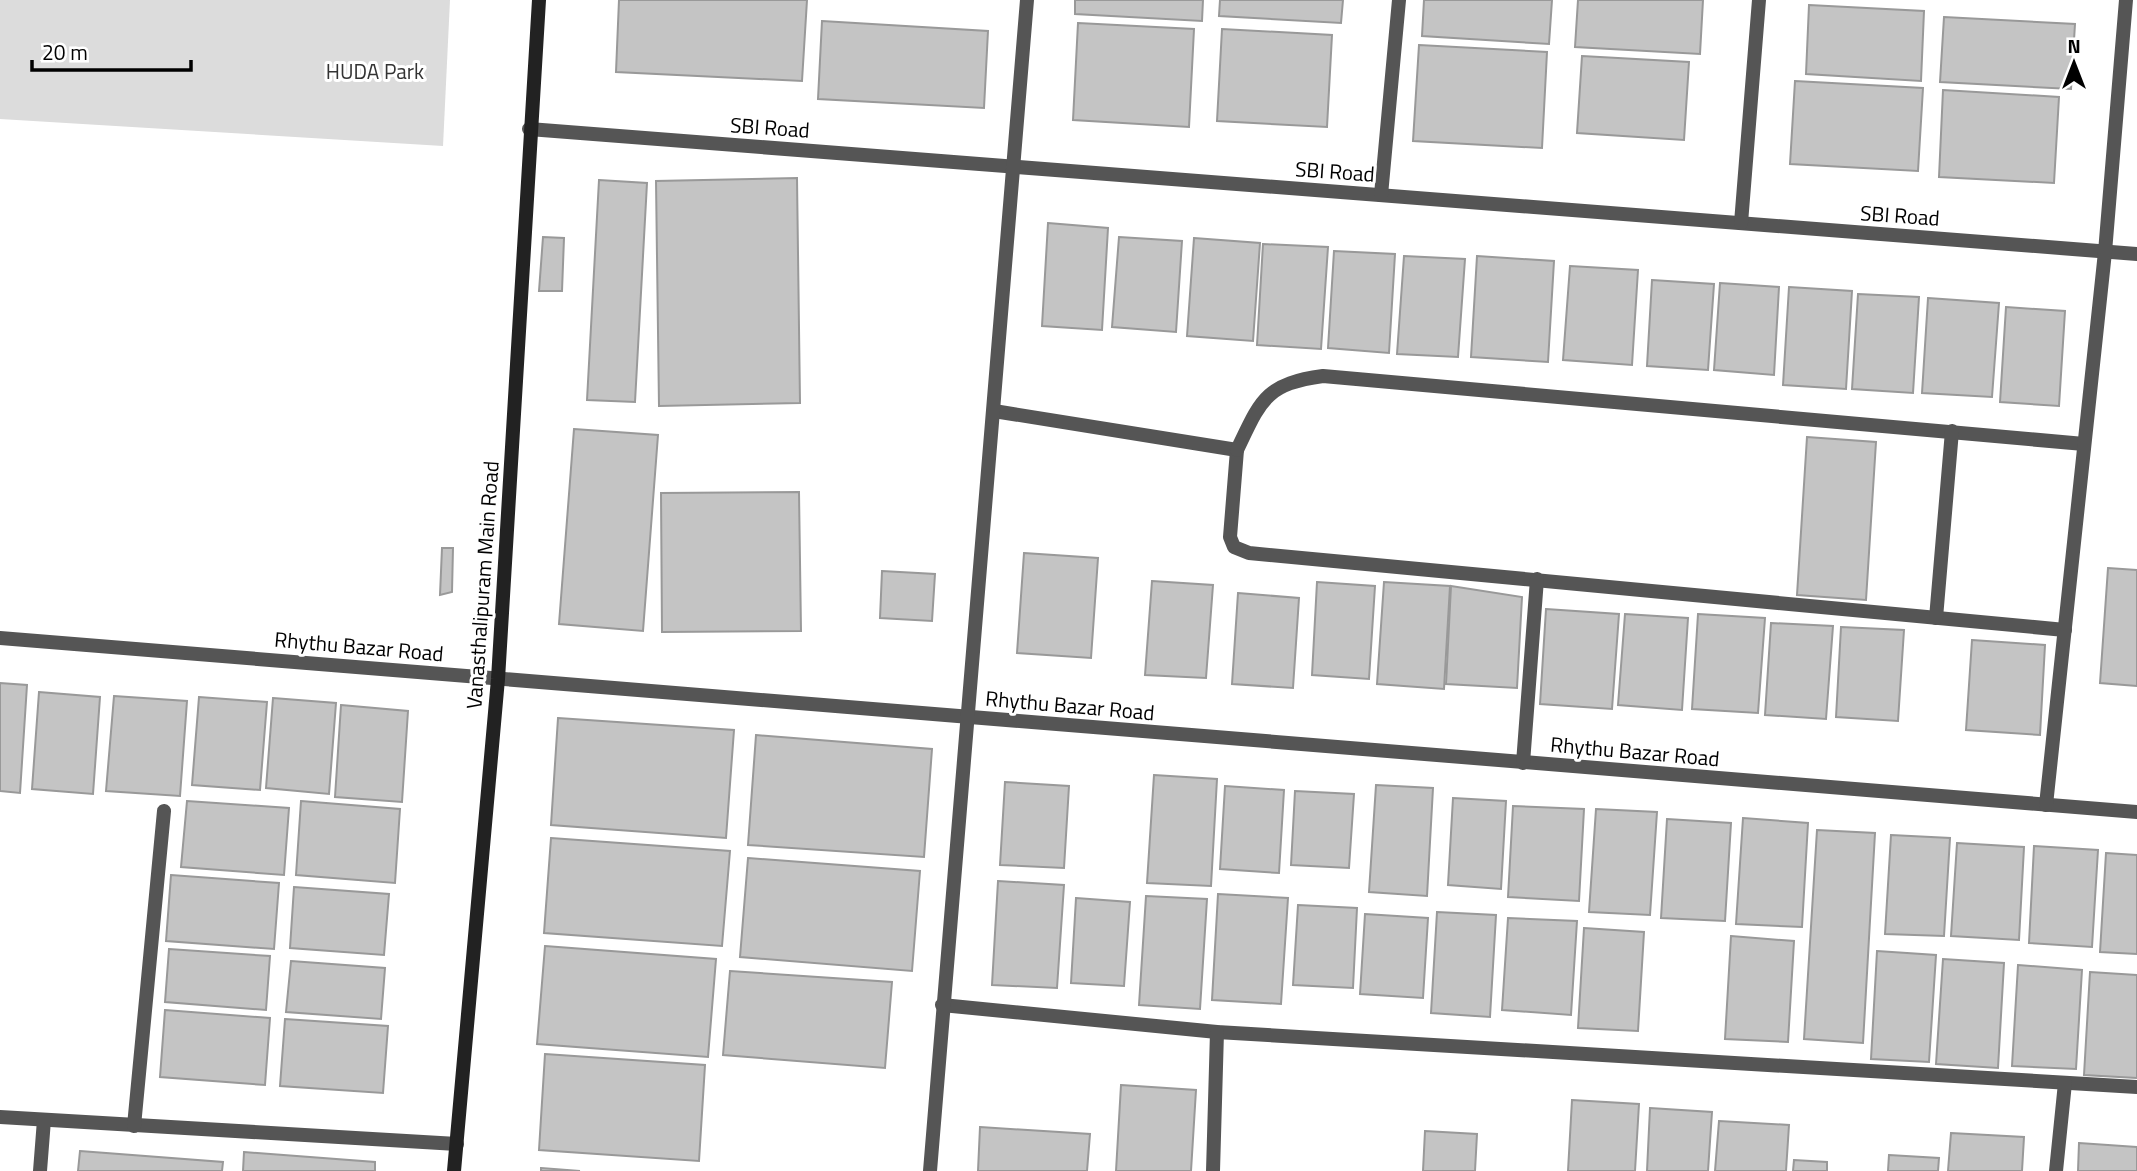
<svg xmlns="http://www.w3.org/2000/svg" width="2137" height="1171" viewBox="0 0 2137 1171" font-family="'Titillium Web',sans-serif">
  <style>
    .green { fill: #dcdcdc }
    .building { fill: #c4c4c4; stroke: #999; stroke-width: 2 }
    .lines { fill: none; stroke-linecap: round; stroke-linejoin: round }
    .street { stroke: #555; stroke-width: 14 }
    .secondary { stroke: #222; stroke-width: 14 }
    .labels { text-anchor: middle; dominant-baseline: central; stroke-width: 6; stroke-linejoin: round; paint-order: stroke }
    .park-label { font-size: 21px; fill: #333; stroke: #fff }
    .street-label { font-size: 21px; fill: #000; stroke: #fff }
  </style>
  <rect width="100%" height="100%" fill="#fff"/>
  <path class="green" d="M 0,0 L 450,0 L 443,146 L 0,119 Z"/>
  <g class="building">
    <path d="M 619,0 L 807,0 L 802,81 L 616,72 Z"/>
    <path d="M 1075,0 L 1203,0 L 1202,21 L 1075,14 Z"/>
    <path d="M 1220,0 L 1343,0 L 1341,23 L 1219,16 Z"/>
    <path d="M 1424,0 L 1552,0 L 1549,44 L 1422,36 Z"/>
    <path d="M 1578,0 L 1703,0 L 1700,54 L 1575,47 Z"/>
    <path d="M 1809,5 L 1924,11 L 1921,81 L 1806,74 Z"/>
    <path d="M 1944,17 L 2075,24 L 2071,89 L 1940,82 Z"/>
    <path d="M 822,21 L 988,31 L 984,108 L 818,99 Z"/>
    <path d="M 1078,23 L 1194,29 L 1189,127 L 1073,120 Z"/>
    <path d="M 1222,29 L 1332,35 L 1327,127 L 1217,121 Z"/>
    <path d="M 1419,45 L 1547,52 L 1542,148 L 1413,141 Z"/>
    <path d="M 1582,56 L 1689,62 L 1684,140 L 1577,133 Z"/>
    <path d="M 1795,81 L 1923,88 L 1918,171 L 1790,164 Z"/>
    <path d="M 1943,90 L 2059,97 L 2054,183 L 1939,177 Z"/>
    <path d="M 797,178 L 800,403 L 659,406 L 656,181 Z"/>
    <path d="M 599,180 L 647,183 L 635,402 L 587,400 Z"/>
    <path d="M 1048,223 L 1108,228 L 1102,330 L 1042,326 Z"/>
    <path d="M 543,237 L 564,238 L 562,291 L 539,291 Z"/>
    <path d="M 1119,237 L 1182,241 L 1176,332 L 1112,327 Z"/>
    <path d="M 1194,238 L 1260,243 L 1253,341 L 1187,336 Z"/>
    <path d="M 1263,244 L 1328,247 L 1321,349 L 1257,345 Z"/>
    <path d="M 1334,251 L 1395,254 L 1389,353 L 1328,348 Z"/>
    <path d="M 1404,256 L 1465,259 L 1458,357 L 1397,354 Z"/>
    <path d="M 1477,256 L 1554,261 L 1548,362 L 1471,357 Z"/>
    <path d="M 1570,266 L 1638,270 L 1632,365 L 1563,360 Z"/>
    <path d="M 1652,280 L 1714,284 L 1708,370 L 1647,366 Z"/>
    <path d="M 1720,283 L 1779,287 L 1774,375 L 1714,370 Z"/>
    <path d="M 1789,287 L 1852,291 L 1846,389 L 1783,385 Z"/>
    <path d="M 1858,294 L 1919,297 L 1913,393 L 1852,389 Z"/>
    <path d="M 1928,298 L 1999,303 L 1992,397 L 1922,393 Z"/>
    <path d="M 2006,307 L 2065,311 L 2059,406 L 2000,402 Z"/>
    <path d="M 574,429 L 658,435 L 643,631 L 559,624 Z"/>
    <path d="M 1807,437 L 1876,442 L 1866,600 L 1797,595 Z"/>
    <path d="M 799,492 L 801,631 L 662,632 L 661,493 Z"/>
    <path d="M 442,548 L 453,548 L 452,592 L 440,595 Z"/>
    <path d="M 1024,553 L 1098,558 L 1091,658 L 1017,653 Z"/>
    <path d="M 2108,568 L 2137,570 L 2137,686 L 2100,683 Z"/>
    <path d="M 882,571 L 935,574 L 932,621 L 880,618 Z"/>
    <path d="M 1152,581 L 1213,585 L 1206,678 L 1145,675 Z"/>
    <path d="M 1317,582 L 1375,586 L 1369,679 L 1312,675 Z"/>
    <path d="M 1384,582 L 1450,586 L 1444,689 L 1377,684 Z"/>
    <path d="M 1451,586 L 1522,597 L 1517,688 L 1446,684 Z"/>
    <path d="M 1238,593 L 1299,598 L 1293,688 L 1232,684 Z"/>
    <path d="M 1546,609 L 1619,614 L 1612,709 L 1540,704 Z"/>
    <path d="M 1625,614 L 1688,618 L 1682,710 L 1618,705 Z"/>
    <path d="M 1698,614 L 1765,618 L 1758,713 L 1692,709 Z"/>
    <path d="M 1771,623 L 1833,626 L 1826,719 L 1765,715 Z"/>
    <path d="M 1841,627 L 1904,630 L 1898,721 L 1836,717 Z"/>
    <path d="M 1972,640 L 2045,645 L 2040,735 L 1966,730 Z"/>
    <path d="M 0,683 L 27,685 L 20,793 L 0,791 Z"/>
    <path d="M 39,692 L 100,697 L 93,794 L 32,789 Z"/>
    <path d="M 114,696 L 187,701 L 180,796 L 106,791 Z"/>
    <path d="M 199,697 L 267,702 L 260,790 L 192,785 Z"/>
    <path d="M 273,698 L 336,703 L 329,794 L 266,788 Z"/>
    <path d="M 341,705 L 408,711 L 402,802 L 335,797 Z"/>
    <path d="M 558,718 L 734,730 L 726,838 L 551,825 Z"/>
    <path d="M 756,735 L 932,749 L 924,857 L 748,845 Z"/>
    <path d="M 1154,775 L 1217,779 L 1211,886 L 1147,883 Z"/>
    <path d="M 1005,782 L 1069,786 L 1064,868 L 1000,865 Z"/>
    <path d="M 1376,785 L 1433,788 L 1427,896 L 1369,892 Z"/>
    <path d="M 1225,786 L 1284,790 L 1279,873 L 1220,869 Z"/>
    <path d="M 1295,791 L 1354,794 L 1349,868 L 1291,865 Z"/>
    <path d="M 1453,798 L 1506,801 L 1501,889 L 1448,885 Z"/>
    <path d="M 187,801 L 289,808 L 284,875 L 181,867 Z"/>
    <path d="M 301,801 L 400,809 L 395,883 L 296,875 Z"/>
    <path d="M 1513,806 L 1584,809 L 1579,901 L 1508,897 Z"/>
    <path d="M 1596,809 L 1657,812 L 1650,915 L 1589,912 Z"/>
    <path d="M 1743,818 L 1808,823 L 1802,927 L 1736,924 Z"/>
    <path d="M 1667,819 L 1731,823 L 1725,921 L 1661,918 Z"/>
    <path d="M 1817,830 L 1875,833 L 1863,1043 L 1804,1039 Z"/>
    <path d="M 1891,835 L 1950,838 L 1944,936 L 1885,934 Z"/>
    <path d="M 551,838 L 730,851 L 722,946 L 544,933 Z"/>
    <path d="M 1957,843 L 2024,847 L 2019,940 L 1951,936 Z"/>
    <path d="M 2034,846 L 2098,850 L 2092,947 L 2029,943 Z"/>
    <path d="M 2106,853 L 2137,855 L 2137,954 L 2100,952 Z"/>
    <path d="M 748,858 L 920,871 L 912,971 L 740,957 Z"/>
    <path d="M 171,875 L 279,883 L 274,949 L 166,941 Z"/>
    <path d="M 998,881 L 1064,885 L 1057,988 L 992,985 Z"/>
    <path d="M 294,887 L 389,894 L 384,955 L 290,948 Z"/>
    <path d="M 1218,894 L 1288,898 L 1281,1004 L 1212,1000 Z"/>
    <path d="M 1146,896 L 1207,899 L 1200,1009 L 1139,1005 Z"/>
    <path d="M 1076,898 L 1130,902 L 1124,986 L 1071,983 Z"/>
    <path d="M 1298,905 L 1357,908 L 1353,988 L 1293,985 Z"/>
    <path d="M 1437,912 L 1496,915 L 1490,1017 L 1431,1013 Z"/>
    <path d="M 1365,914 L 1428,918 L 1423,998 L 1360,994 Z"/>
    <path d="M 1508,918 L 1577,921 L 1571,1015 L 1502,1010 Z"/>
    <path d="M 1584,928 L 1644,932 L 1638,1031 L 1578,1028 Z"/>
    <path d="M 1731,936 L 1794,941 L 1788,1042 L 1725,1039 Z"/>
    <path d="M 545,946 L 716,959 L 708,1057 L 537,1044 Z"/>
    <path d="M 169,949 L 270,956 L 266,1010 L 165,1002 Z"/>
    <path d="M 1877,951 L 1936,955 L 1929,1062 L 1871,1059 Z"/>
    <path d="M 1943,959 L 2004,963 L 1998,1068 L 1936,1064 Z"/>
    <path d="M 291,961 L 385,968 L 381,1019 L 286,1012 Z"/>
    <path d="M 2018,965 L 2082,970 L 2076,1069 L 2012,1066 Z"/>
    <path d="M 730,971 L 892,982 L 885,1068 L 723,1055 Z"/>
    <path d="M 2090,972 L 2137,975 L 2137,1078 L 2084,1075 Z"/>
    <path d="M 165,1010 L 270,1018 L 265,1085 L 160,1077 Z"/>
    <path d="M 285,1019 L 388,1026 L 383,1093 L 280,1086 Z"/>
    <path d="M 545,1054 L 705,1065 L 699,1161 L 539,1150 Z"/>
    <path d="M 1121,1085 L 1196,1090 L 1191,1171 L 1116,1171 Z"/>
    <path d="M 1572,1100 L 1639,1104 L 1635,1171 L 1568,1171 Z"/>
    <path d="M 1650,1108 L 1712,1112 L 1708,1171 L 1647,1171 Z"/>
    <path d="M 1719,1121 L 1789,1125 L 1786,1171 L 1715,1171 Z"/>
    <path d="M 980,1127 L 1090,1134 L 1087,1171 L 978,1171 Z"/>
    <path d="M 1425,1131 L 1477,1134 L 1475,1171 L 1423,1171 Z"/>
    <path d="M 1951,1133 L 2024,1137 L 2022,1171 L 1948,1171 Z"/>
    <path d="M 2079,1143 L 2137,1147 L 2137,1171 L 2078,1171 Z"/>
    <path d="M 80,1151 L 223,1162 L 222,1171 L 78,1171 Z"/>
    <path d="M 244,1152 L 375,1162 L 375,1171 L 243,1171 Z"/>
    <path d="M 1889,1155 L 1939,1158 L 1938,1171 L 1888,1171 Z"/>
    <path d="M 1794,1160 L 1827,1162 L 1827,1171 L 1793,1171 Z"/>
    <path d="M 541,1168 L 580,1171 L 541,1171 Z"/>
  </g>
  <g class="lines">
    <g class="street">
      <path d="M 529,129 L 2137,254"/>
      <path d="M 1381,195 L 1399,0"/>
      <path d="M 1741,223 L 1759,0"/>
      <path d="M 994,411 L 1237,450 L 1230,537 L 1234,547 L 1249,553 L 2065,630"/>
      <path d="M 1237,450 C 1261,400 1265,384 1323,376 L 2084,444"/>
      <path d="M 1936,618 L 1952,431"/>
      <path d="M 0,638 L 2137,812"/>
      <path d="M 1523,763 L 1537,579"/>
      <path d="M 2046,805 L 2105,252 L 2126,0"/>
      <path d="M 942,1005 L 1217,1032 L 2137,1087"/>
      <path d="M 0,1117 L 457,1144"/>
      <path d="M 134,1126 L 164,811"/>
      <path d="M 40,1171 L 44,1120"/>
      <path d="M 930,1171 L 1027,0"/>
      <path d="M 1213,1171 L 1217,1032"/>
      <path d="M 2056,1171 L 2065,1083"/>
    </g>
    <path class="secondary" d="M 454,1171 L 498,679 L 539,0"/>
  </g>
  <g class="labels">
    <g class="park-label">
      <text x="375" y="71">HUDA Park</text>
    </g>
    <g class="street-label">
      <text transform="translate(770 127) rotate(4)">SBI Road</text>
      <text transform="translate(1335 171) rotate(4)">SBI Road</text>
      <text transform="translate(1900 215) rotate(4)">SBI Road</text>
      <text transform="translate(482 585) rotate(-86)">Vanasthalipuram Main Road</text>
      <text transform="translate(359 646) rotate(5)">Rhythu Bazar Road</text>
      <text transform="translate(1070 705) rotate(5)">Rhythu Bazar Road</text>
      <text transform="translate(1635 751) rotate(5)">Rhythu Bazar Road</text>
    </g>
  </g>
  <g transform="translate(2074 63)" stroke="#ffffff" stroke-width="5" paint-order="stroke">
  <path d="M0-5L12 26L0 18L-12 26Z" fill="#000000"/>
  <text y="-10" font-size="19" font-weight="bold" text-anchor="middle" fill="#000000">N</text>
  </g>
  <path d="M32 60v10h159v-10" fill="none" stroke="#000000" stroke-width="3.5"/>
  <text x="42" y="60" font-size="21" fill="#000000" stroke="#ffffff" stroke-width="5" paint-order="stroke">20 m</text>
</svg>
